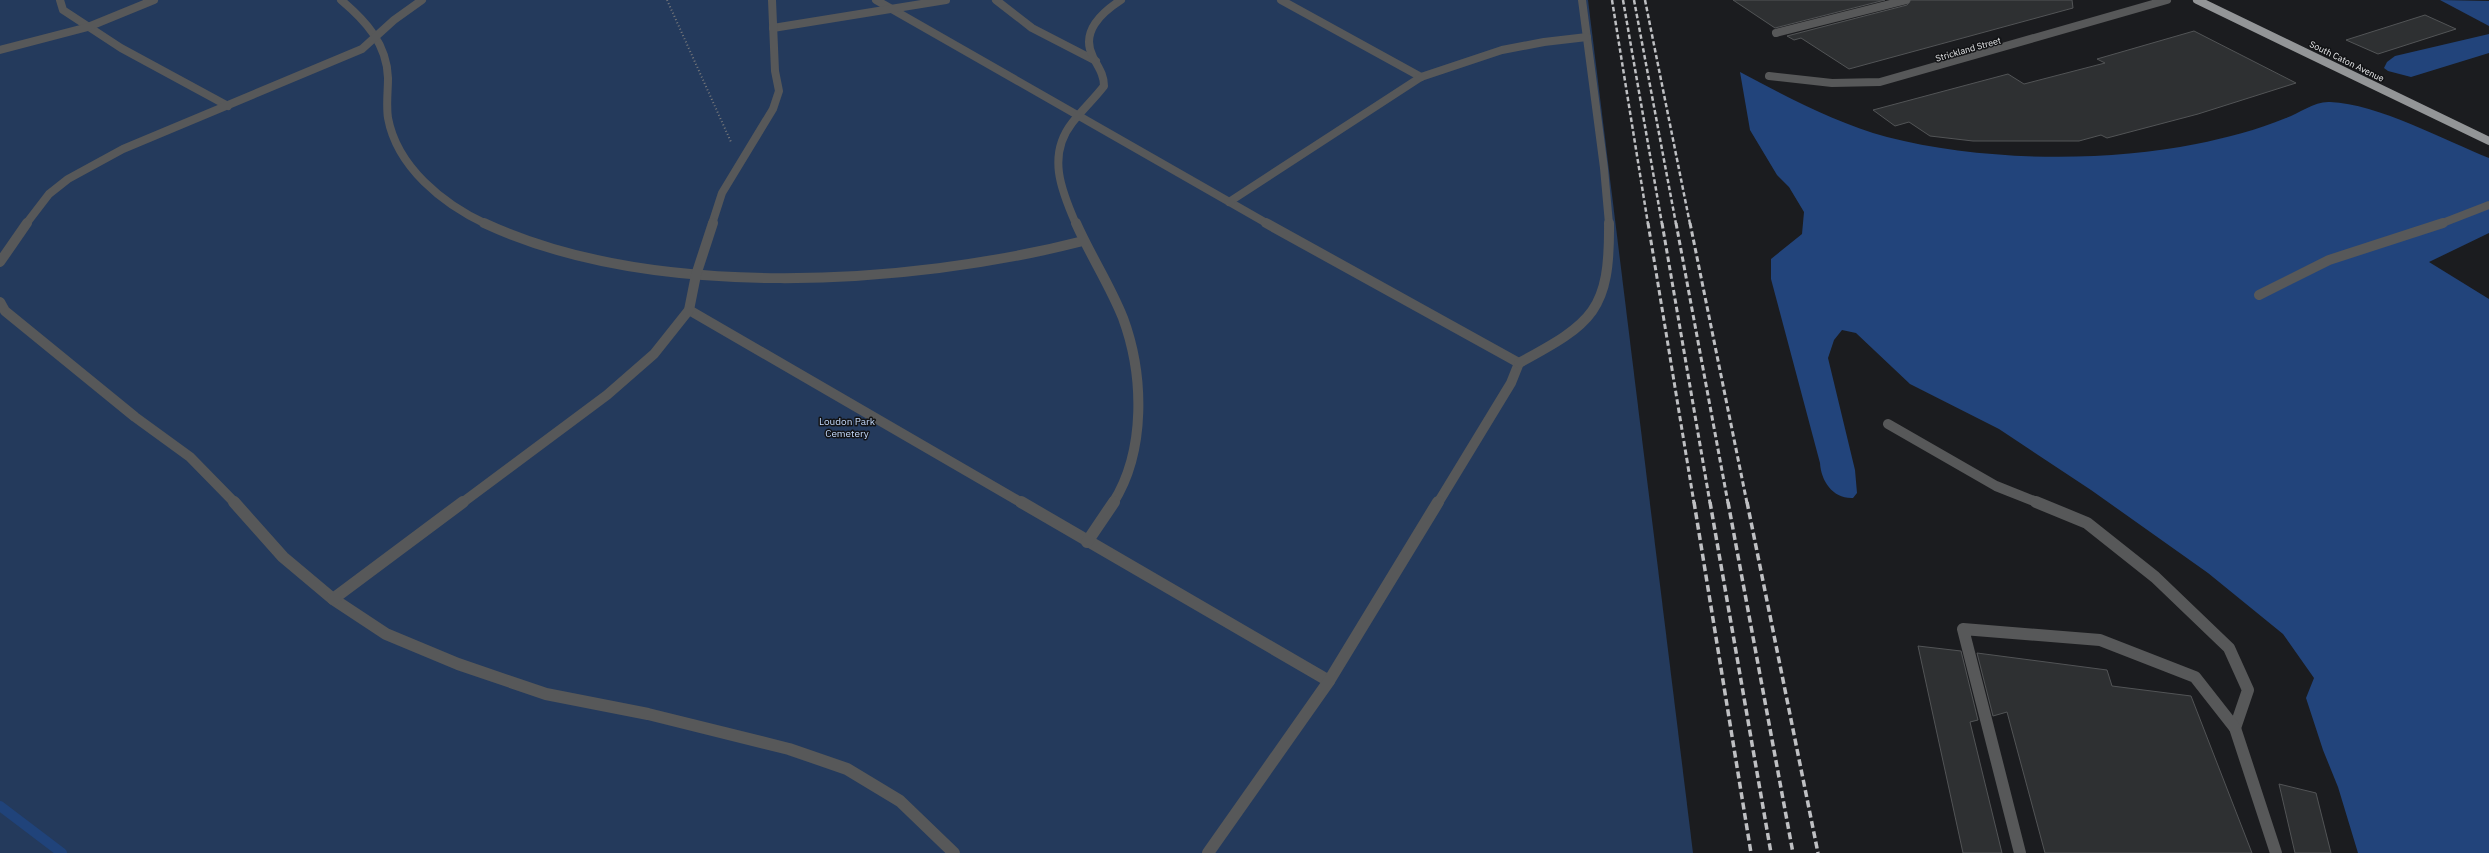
<svg xmlns="http://www.w3.org/2000/svg" width="2489" height="853" viewBox="0 0 2489 853" font-family="'IBM Plex Sans',sans-serif">
  <style>
    .green { fill: #243a5c }
    .forest { fill: #22447b }
    .lines { fill: none; stroke-linecap: round; stroke-linejoin: round }
    .stream { stroke: #20437a; stroke-width: 10 }
    .building { fill: #2e3032; stroke: #525456 }
    .path { stroke: #76777a; stroke-width: 2; stroke-dasharray: 1 2.5; stroke-linecap: butt }
    .minor-far2 { stroke: #575859; stroke-width: 8 }
    .minor-far1 { stroke: #575859; stroke-width: 10 }
    .minor { stroke: #575859; stroke-width: 12 }
    .major { stroke: #939597; stroke-width: 8 }
    .rail-far2 { stroke: #bfc0c3; stroke-width: 2.5; stroke-dasharray: 4.5 2.5; stroke-linecap: butt }
    .rail-far1 { stroke: #bfc0c3; stroke-width: 3; stroke-dasharray: 5.5 3; stroke-linecap: butt }
    .rail { stroke: #bfc0c3; stroke-width: 3.5; stroke-dasharray: 7 3.5; stroke-linecap: butt }
    .labels { text-anchor: middle; dominant-baseline: central; stroke-width: 3; stroke-linejoin: round; paint-order: stroke }
    .far-street-label { font-size: 9px; fill: #e6e7e9; stroke: #121315 }
    .park-label { font-size: 10px; fill: #c4dafc; stroke: #121315 }
  </style>
  <rect width="100%" height="100%" fill="#1b1c1f"/>
  <path class="green" d="M 0,0 L 1588,0 L 1693,853 L 0,853 Z"/>
  <g class="forest">
    <path d="M 2440,0 L 2489,1 L 2489,26 Z"/>
    <path d="M 2489,34 L 2489,53 L 2411,77 L 2388,71 L 2384,68 L 2387,62 L 2395,56 Z"/>
    <path d="M 1740,72 C 1787,97 1836,123 1887,137 C 1980,161 2102,163 2196,144 C 2226,138 2257,130 2286,118 C 2300,113 2315,101 2330,102 C 2378,104 2444,140 2489,158 L 2489,233 L 2429,262 L 2489,299 L 2489,853 L 2358,853 L 2338,787 L 2323,750 L 2306,698 L 2314,678 L 2283,634 L 2208,573 L 2091,490 L 1999,429 L 1910,384 L 1856,333 L 1842,330 L 1834,340 L 1828,358 L 1855,470 L 1857,493 L 1853,498 C 1833,499 1821,481 1820,463 L 1771,279 L 1771,259 L 1802,234 L 1804,212 L 1789,187 L 1777,175 L 1750,130 Z"/>
  </g>
  <g class="lines">
    <path class="stream" d="M 0,806 L 62,853"/>
  </g>
  <g class="building">
    <path d="M 1733,0 L 1885,0 L 1775,28 Z"/>
    <path d="M 1911,0 L 2072,0 L 2073,8 L 1849,69 L 1801,38 L 1794,40 L 1787,36 L 1907,5 Z"/>
    <path d="M 2425,15 L 2456,29 L 2378,54 L 2346,40 Z"/>
    <path d="M 2194,31 L 2296,83 L 2198,114 L 2107,138 L 2101,135 L 2079,141 L 1973,141 L 1930,136 L 1909,122 L 1895,126 L 1873,110 L 2008,74 L 2024,84 L 2105,63 L 2097,59 Z"/>
    <path d="M 1918,646 L 1961,651 L 1978,720 L 1970,722 L 2002,853 L 1963,853 Z"/>
    <path d="M 1977,653 L 2107,670 L 2112,686 L 2191,696 L 2252,853 L 2045,853 L 2007,712 L 1993,716 Z"/>
    <path d="M 2279,784 L 2316,793 L 2331,853 L 2295,853 Z"/>
  </g>
  <g class="lines">
    <path class="path" d="M 667,0 L 731,142"/>
    <g class="minor-far2">
      <path d="M 60,0 L 63,10 L 121,48 L 228,106"/>
      <path d="M 341,0 C 366,21 387,44 388,78 C 388,91 386,105 388,118 C 397,167 443,204 486,224"/>
      <path d="M 876,0 L 1268,224"/>
      <path d="M 996,0 L 1032,28 L 1096,61"/>
      <path d="M 1281,0 L 1421,77"/>
      <path d="M 1582,0 L 1604,168 L 1609,224"/>
      <path d="M 773,28 L 946,0"/>
      <path d="M 1776,33 L 1906,0"/>
      <path d="M 0,50 L 88,27 L 154,0"/>
      <path d="M 1769,76 L 1832,83 L 1880,82 L 2167,0"/>
      <path d="M 1229,202 L 1421,77 L 1502,50 L 1544,42 L 1587,37"/>
      <path d="M 26,224 L 49,194 L 68,179 L 123,149 L 362,49 L 394,20 L 422,0"/>
      <path d="M 712,224 L 722,193 L 773,109 L 779,91 L 775,71 L 772,0"/>
      <path d="M 1076,224 C 1061,190 1047,155 1072,123 C 1082,110 1094,99 1104,86 C 1104,74 1098,67 1093,57 C 1080,32 1101,13 1121,0"/>
      <path d="M 2440,224 L 2489,205"/>
    </g>
    <g class="minor-far1">
      <path d="M 484,223 C 652,301 907,286 1083,241"/>
      <path d="M 1076,223 C 1090,255 1110,285 1123,318 C 1144,375 1146,451 1113,503"/>
      <path d="M 1266,223 L 1519,363 L 1511,383 L 1438,503"/>
      <path d="M 0,262 L 27,223"/>
      <path d="M 2259,295 L 2329,260 L 2443,223"/>
      <path d="M 0,302 L 5,311 L 135,417 L 190,457 L 235,503"/>
      <path d="M 689,310 L 1022,503"/>
      <path d="M 1519,363 C 1593,323 1610,311 1609,223"/>
      <path d="M 1888,424 L 1996,486 L 2039,503"/>
      <path d="M 462,503 L 607,395 L 654,354 L 689,310 L 696,275 L 713,223"/>
    </g>
    <g class="minor">
      <path d="M 234,502 L 283,557 L 333,599 L 386,634 L 458,664 L 546,694 L 648,714 L 789,749 L 847,769 L 900,801 L 954,853"/>
      <path d="M 1021,502 L 1329,681"/>
      <path d="M 2036,502 L 2087,523 L 2155,577 L 2229,648 L 2248,690 L 2235,728"/>
      <path d="M 1087,542 L 1114,502"/>
      <path d="M 333,599 L 463,502"/>
      <path d="M 1208,853 L 1329,681 L 1438,502"/>
      <path d="M 2020,853 L 1963,629 L 2100,640 L 2195,677 L 2235,728 L 2276,853"/>
    </g>
    <path class="major" d="M 2197,0 L 2489,141"/>
    <g class="rail-far2">
      <path d="M 1612,0 L 1648,224"/>
      <path d="M 1623,0 L 1662,224"/>
      <path d="M 1634,0 L 1676,224"/>
      <path d="M 1645,0 L 1690,224"/>
    </g>
    <g class="rail-far1">
      <path d="M 1648,223 L 1694,503"/>
      <path d="M 1662,223 L 1710,503"/>
      <path d="M 1676,223 L 1728,503"/>
      <path d="M 1690,223 L 1747,503"/>
    </g>
    <g class="rail">
      <path d="M 1694,502 L 1751,853"/>
      <path d="M 1710,502 L 1771,853"/>
      <path d="M 1728,502 L 1793,853"/>
      <path d="M 1747,502 L 1818,853"/>
    </g>
  </g>
  <g class="labels">
    <g class="far-street-label">
      <text transform="translate(1968 49) rotate(-16)">Strickland Street</text>
      <text transform="translate(2347 61) rotate(26)">South Caton Avenue</text>
    </g>
    <g class="park-label">
      <text x="847" y="421">Loudon Park<tspan x="847" dy="12">Cemetery</tspan></text>
    </g>
  </g>
</svg>
